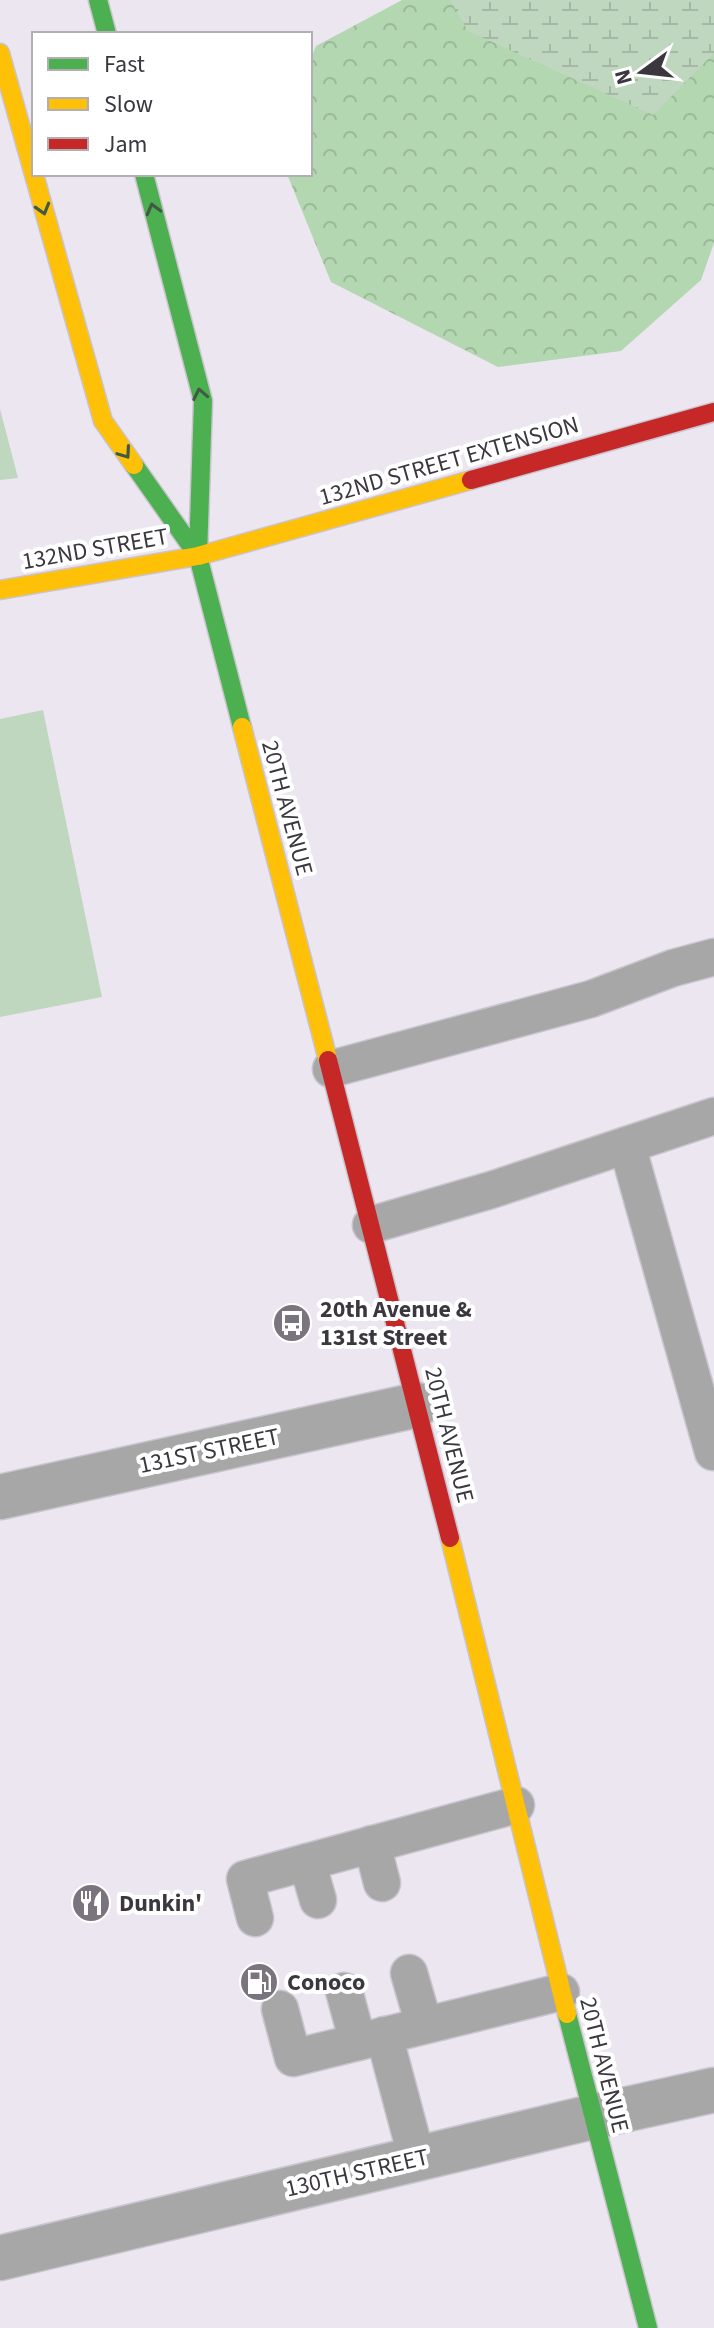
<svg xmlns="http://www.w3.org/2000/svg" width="714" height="2328" viewBox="0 0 714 2328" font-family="'Source Sans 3',sans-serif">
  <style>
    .green { fill: #bfd6bf }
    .forest { fill: url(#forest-crowns) }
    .wetland { fill: url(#wetland-marsh) }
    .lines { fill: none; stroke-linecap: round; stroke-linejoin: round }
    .lane-casing { stroke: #c9c4cd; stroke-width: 39 }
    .street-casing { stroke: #c9c4cd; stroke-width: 47 }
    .fast-casing { stroke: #c9c4cd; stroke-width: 21 }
    .slow-casing { stroke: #c9c4cd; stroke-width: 21 }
    .jam-casing { stroke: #c9c4cd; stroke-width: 21 }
    .lane { stroke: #a7a7a8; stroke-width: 36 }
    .street { stroke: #a7a7a8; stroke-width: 44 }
    .fast { stroke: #4caf50; stroke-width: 18 }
    .slow { stroke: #ffc107; stroke-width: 18 }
    .jam { stroke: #c62828; stroke-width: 18 }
    .oneway { stroke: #405b44 }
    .labels { text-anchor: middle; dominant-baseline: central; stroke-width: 8; stroke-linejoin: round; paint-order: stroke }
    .street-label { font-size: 24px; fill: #3b373f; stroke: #fff }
    .poi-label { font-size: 24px; font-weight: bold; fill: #3b373f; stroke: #fff; text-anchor: start }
  </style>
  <defs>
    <pattern id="forest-crowns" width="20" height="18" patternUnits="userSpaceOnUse" patternTransform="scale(2)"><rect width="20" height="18" fill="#b3d7b1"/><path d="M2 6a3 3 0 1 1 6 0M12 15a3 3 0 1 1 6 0" fill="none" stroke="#9bb999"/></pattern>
    <pattern id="wetland-marsh" width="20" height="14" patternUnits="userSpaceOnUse" patternTransform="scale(2)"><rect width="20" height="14" fill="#bfd6bf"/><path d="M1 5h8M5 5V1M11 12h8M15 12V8" fill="none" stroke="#a5b8a5"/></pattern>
  </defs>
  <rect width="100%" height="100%" fill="#ece6f1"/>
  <g class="green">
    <path d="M 0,409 L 18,478 L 0,480 Z"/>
    <path d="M 43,710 L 102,997 L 0,1017 L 0,719 Z"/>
  </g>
  <path class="forest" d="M 402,0 L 671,0 L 714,28 L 714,243 L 701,280 L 621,351 L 498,367 L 331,282 L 287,174 L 310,174 L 310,61 L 316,46 Z"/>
  <path class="wetland" d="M 450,0 L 714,0 L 714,53 L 653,115 L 468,31 Z"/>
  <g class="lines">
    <g class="lane-casing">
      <g id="lane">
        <path d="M 331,1069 L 591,999 L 673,968 L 714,957"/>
        <path d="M 627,1145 L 713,1452"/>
        <path d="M 371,1225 L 491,1190 L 714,1116"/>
        <path d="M 372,1844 L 382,1883"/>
        <path d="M 307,1862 L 318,1900"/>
        <path d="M 255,1918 L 245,1879 L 516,1805"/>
        <path d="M 409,1973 L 424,2025"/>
        <path d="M 344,1991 L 358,2042"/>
        <path d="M 280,2009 L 293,2058 L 561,1992"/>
        <path d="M 384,2035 L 417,2159"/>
      </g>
    </g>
    <g class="street-casing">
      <g id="street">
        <path d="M 0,1497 L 417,1405"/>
        <path d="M 0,2258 L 592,2117 L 714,2090"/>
      </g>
    </g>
    <g class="fast-casing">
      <g id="fast">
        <path d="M 98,0 L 107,34"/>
        <path d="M 144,174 L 203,401 L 198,556 L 242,727"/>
        <path d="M 134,465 L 198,556"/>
        <path d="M 567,2014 L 648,2328"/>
      </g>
    </g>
    <g class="slow-casing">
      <g id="slow">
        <path d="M 0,53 L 103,421 L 134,465"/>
        <path d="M 0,590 L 198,556 L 471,480"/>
        <path d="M 242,727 L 328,1060"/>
        <path d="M 450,1538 L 567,2014"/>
      </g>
    </g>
    <g class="jam-casing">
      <g id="jam">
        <path d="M 471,480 L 714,412"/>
        <path d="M 328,1060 L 450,1538"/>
      </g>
    </g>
    <use href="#lane" class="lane"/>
    <use href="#street" class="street"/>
    <use href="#fast" class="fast"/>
    <use href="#slow" class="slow"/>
    <use href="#jam" class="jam"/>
  </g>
  <defs><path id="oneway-chevron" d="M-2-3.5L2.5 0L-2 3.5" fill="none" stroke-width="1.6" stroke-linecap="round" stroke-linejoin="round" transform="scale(2)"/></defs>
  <g class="oneway">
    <use href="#oneway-chevron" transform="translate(43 209) rotate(74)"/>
    <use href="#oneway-chevron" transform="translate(153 209) rotate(-105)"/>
    <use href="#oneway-chevron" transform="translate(200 394) rotate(-101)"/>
    <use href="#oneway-chevron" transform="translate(125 453) rotate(55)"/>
  </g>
  <defs>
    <g id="bus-disc" transform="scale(2)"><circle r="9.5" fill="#79747d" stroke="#fff"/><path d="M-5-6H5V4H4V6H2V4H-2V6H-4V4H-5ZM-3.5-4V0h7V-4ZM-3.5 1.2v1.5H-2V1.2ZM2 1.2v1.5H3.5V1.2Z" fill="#fff"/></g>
    <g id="restaurant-disc" transform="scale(2)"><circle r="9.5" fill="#79747d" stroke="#fff"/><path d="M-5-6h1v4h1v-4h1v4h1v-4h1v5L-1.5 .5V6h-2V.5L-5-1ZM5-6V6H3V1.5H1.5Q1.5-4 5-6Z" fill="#fff"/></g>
    <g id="fuel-disc" transform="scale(2)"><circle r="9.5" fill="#79747d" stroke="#fff"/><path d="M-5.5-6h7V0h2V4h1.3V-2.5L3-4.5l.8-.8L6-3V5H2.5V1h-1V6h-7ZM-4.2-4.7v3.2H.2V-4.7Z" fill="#fff"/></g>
  </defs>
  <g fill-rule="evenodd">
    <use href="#bus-disc" x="292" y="1323"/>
    <use href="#restaurant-disc" x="91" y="1903"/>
    <use href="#fuel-disc" x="259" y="1982"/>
  </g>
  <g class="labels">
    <g class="street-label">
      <text transform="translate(449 461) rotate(-16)">132ND STREET EXTENSION</text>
      <text transform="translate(95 549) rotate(-10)">132ND STREET</text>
      <text transform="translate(287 808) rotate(75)">20TH AVENUE</text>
      <text transform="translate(449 1435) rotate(76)">20TH AVENUE</text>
      <text transform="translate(209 1451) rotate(-12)">131ST STREET</text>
      <text transform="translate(604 2065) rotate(76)">20TH AVENUE</text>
      <text transform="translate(357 2173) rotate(-13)">130TH STREET</text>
    </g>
    <g class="poi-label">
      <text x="320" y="1309">20th Avenue &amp;<tspan x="320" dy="28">131st Street</tspan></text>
      <text x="119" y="1903">Dunkin'</text>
      <text x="287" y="1982">Conoco</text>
    </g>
  </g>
  <rect x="32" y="32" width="280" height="144" fill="#ffffff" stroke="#b1afb2" stroke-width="2"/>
  <rect x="48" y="58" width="40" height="12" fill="#4caf50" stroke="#b1afb2" stroke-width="2"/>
  <text x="104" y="72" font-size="24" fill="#3b373f">Fast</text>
  <rect x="48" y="98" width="40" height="12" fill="#ffc107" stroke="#b1afb2" stroke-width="2"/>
  <text x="104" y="112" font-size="24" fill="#3b373f">Slow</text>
  <rect x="48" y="138" width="40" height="12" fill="#c62828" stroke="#b1afb2" stroke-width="2"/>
  <text x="104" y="152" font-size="24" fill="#3b373f">Jam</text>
  <g transform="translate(642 72) rotate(255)" stroke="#ffffff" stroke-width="6" paint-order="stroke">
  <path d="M0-6L14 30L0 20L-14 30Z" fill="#3b373f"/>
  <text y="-12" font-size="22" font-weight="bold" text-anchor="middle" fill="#3b373f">N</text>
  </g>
</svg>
